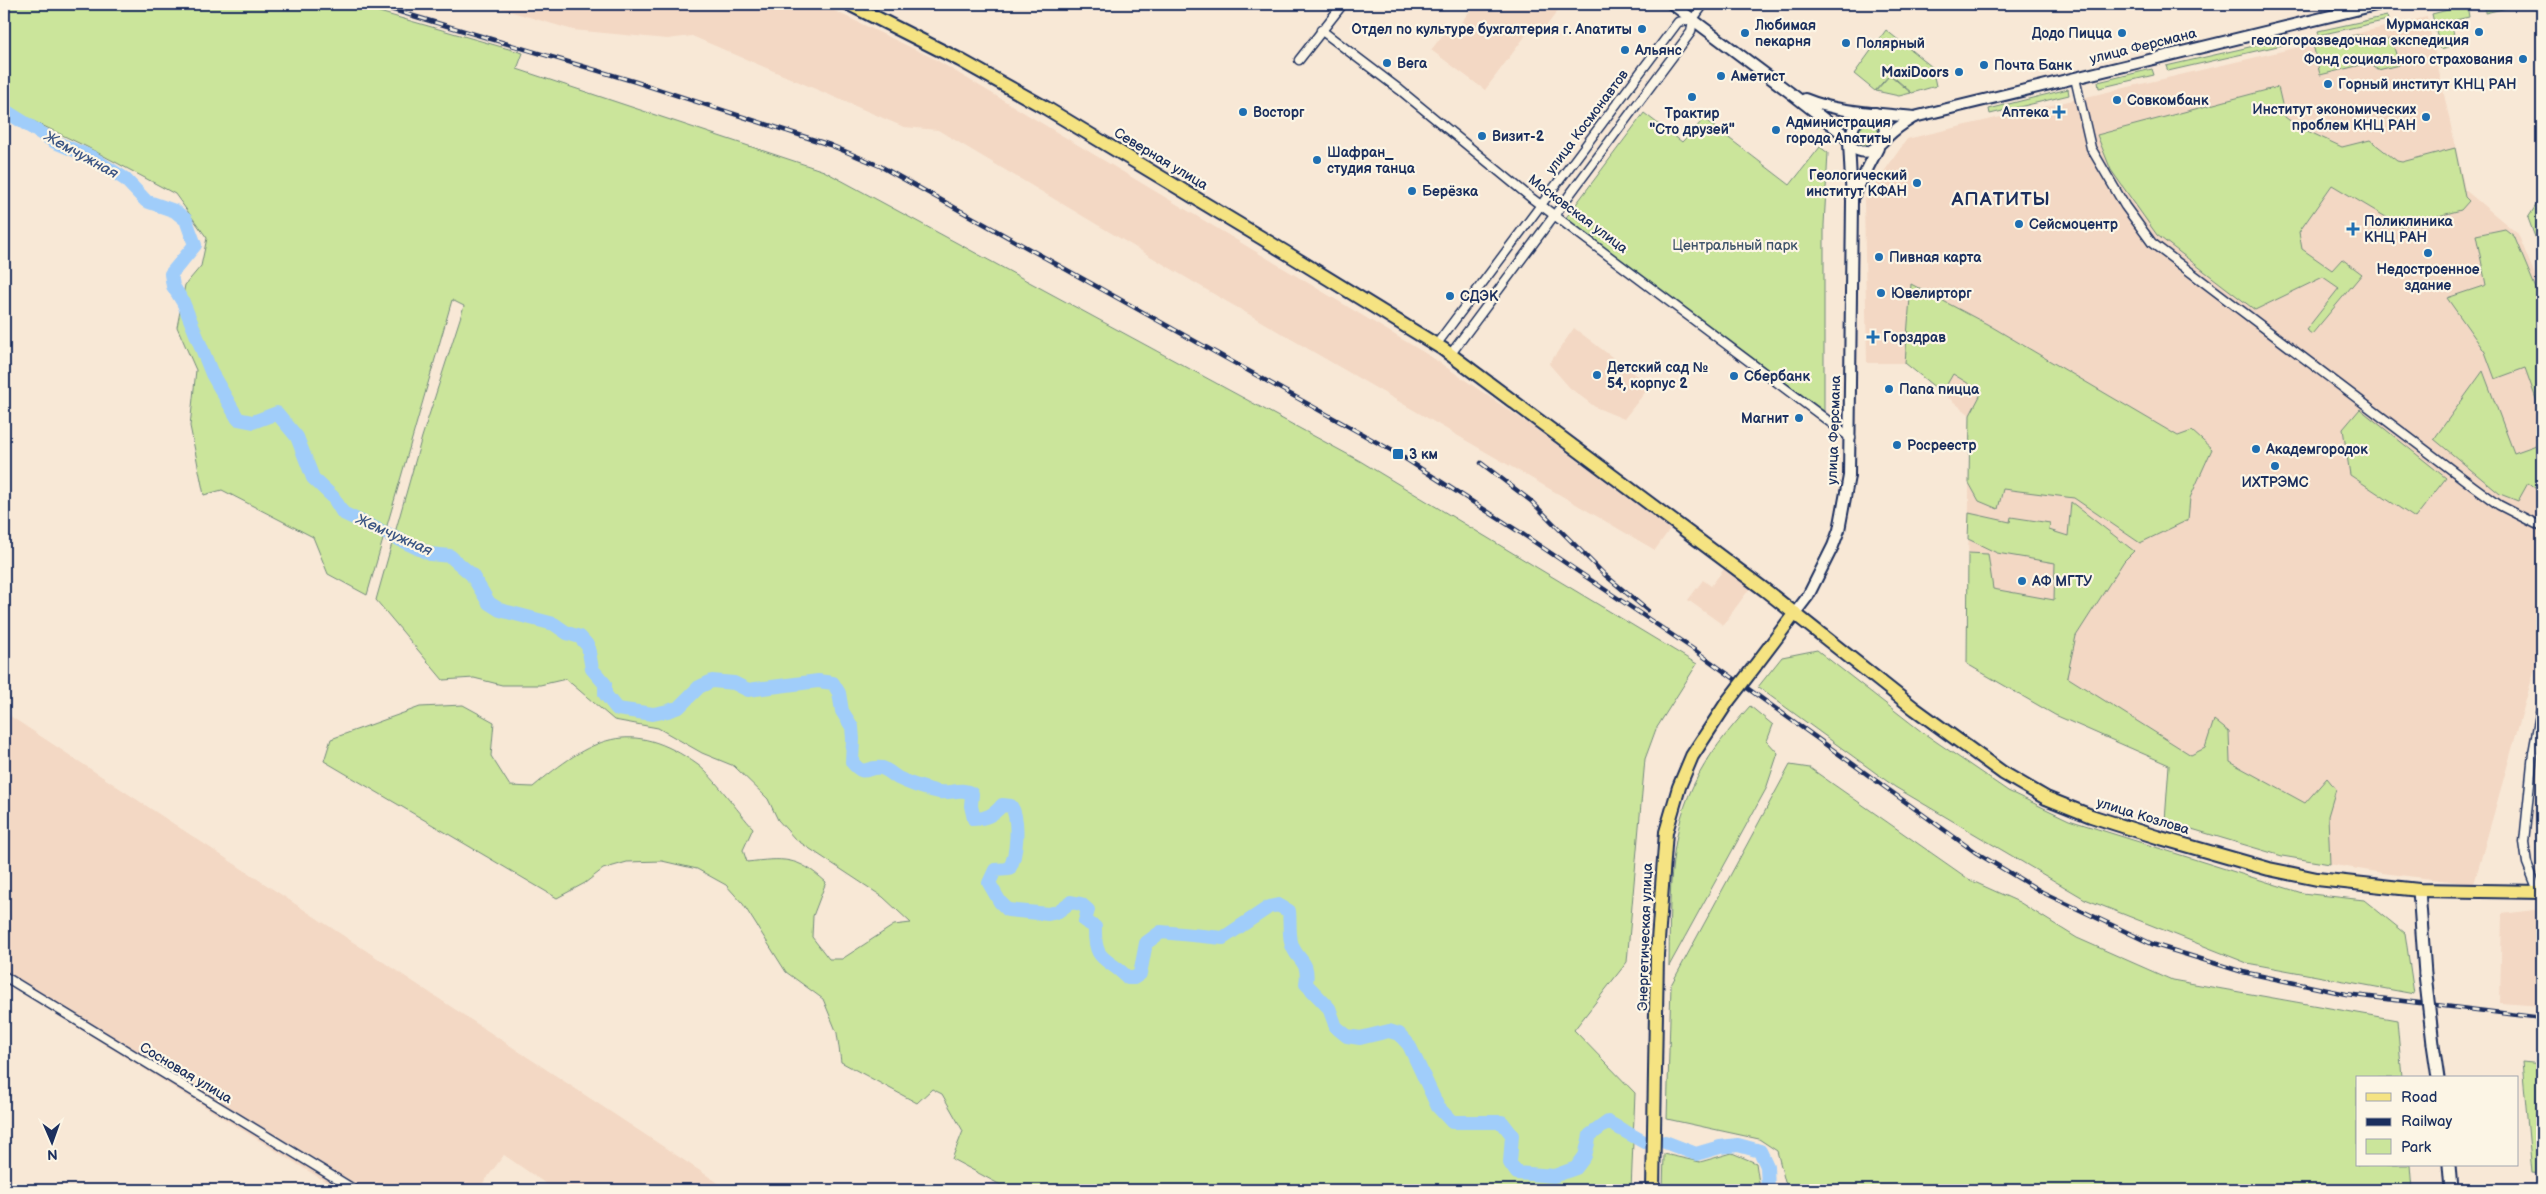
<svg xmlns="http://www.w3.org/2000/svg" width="2546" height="1194" viewBox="0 0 2546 1194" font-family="'Balsamiq Sans',sans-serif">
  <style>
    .built { fill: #f3d8c4 }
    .green { fill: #cbe59b; stroke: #738a7c }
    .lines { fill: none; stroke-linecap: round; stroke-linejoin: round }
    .river { stroke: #a0cdfa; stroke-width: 14 }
    .minor-casing { stroke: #1b2f5e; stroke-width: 11 }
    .tertiary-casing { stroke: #1b2f5e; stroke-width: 14 }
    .secondary-casing { stroke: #1b2f5e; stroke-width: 15 }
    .primary-casing { stroke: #1b2f5e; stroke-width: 16 }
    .minor { stroke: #fcf5e5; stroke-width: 8 }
    .tertiary { stroke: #fcf5e5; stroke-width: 10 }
    .secondary { stroke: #fcf5e5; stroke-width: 11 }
    .primary { stroke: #f5e382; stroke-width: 12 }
    .rail-casing { stroke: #1b2f5e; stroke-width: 4.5 }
    .rail { stroke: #fcf5e5; stroke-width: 2.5; stroke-dasharray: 8; stroke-linecap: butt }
    .secondary-bridge-casing { stroke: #1b2f5e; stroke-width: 15; stroke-linecap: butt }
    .primary-bridge-casing { stroke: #1b2f5e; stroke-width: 16; stroke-linecap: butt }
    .secondary-bridge { stroke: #fcf5e5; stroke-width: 11 }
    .primary-bridge { stroke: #f5e382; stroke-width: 12 }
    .poi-dot { fill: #1f6fb2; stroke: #fcf5e5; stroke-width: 2 }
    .labels { text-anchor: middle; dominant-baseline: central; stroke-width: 4.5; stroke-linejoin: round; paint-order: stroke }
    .poi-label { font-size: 14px; font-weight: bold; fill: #1b2f5e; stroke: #fcf5e5; text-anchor: start }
    .street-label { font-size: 14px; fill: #1b2f5e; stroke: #fcf5e5 }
    .park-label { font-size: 14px; fill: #3e536a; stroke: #fcf5e5 }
    .water-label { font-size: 15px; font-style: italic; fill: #3c5685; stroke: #fcf5e5 }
    .district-label { font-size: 19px; font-weight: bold; letter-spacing: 1px; fill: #1b2f5e; stroke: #fcf5e5 }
  </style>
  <rect width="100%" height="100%" fill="#f8e8d6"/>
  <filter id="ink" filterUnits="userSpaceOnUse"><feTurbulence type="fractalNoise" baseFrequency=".02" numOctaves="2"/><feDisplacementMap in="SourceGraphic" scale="10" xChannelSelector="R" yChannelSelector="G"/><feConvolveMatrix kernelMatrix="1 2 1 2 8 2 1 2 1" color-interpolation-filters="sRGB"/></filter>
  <g filter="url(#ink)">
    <g class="built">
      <path d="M 485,4 L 820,4 L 933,58 L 1430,356 L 1529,424 L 1670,529 L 1655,550 L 1212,293 L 938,130 L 904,127 L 692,36 L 667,39 L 573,30 Z"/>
      <path d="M 1475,4 L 1563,4 L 1541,33 L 1532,27 L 1485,90 L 1431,50 L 1448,28 L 1454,32 Z"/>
      <path d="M 2427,17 L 2465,190 L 2518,234 L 2542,292 L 2542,643 L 2474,884 L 2382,873 L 2282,856 L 2165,821 L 2169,765 L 2055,715 L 1967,664 L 1970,415 L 1905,363 L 1867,363 L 1864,200 L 1907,139 Z"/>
      <path d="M 1574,328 L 1650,386 L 1624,419 L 1595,407 L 1570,388 L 1549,364 Z"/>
      <path d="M 1724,569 L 1750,588 L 1723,625 L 1688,600 L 1703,580 L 1711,586 Z"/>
      <path d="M 4,712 L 729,1190 L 555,1190 L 504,1155 L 478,1190 L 339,1190 L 4,982 Z"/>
      <path d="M 2542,909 L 2542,1006 L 2500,1003 L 2502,914 Z"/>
    </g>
    <g class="green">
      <path d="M 4,4 L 351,4 L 523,53 L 517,69 L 824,171 L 1360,461 L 1697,664 L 1656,729 L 1645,759 L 1627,962 L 1574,1030 L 1635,1093 L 1631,1190 L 1010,1190 L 952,1159 L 963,1131 L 942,1094 L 932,1089 L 917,1103 L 841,1062 L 837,1033 L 823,999 L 786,972 L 743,904 L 726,885 L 697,869 L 662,861 L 627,862 L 603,869 L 585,883 L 557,898 L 324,761 L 331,739 L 420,707 L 463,705 L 494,722 L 491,756 L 510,786 L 533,787 C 590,739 630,716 698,765 C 714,777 738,812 753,828 L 743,850 L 747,862 C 784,858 797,856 826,882 L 813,916 L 812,937 L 829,959 L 842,959 L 894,925 L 911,923 L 883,897 L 795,839 L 778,820 L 768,799 L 734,766 L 702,753 L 658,728 L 614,720 L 566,679 L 540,685 L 502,685 L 474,678 L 443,680 L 376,600 L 422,437 L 464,306 L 452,300 L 367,595 L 328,574 L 313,537 L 222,490 L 204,495 L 190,426 L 196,370 L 177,327 L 185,285 L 201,266 L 207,238 L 175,194 L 87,147 L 4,107 Z"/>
      <path d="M 2485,4 L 2524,4 L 2485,13 Z"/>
      <path d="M 2467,5 L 2469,17 L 2451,21 L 2456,45 L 2440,49 L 2432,14 Z"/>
      <path d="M 2387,16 L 2388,20 L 2319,35 L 2318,31 Z"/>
      <path d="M 1886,30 L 1932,67 L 1936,86 L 1912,93 L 1890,74 L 1875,91 L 1854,74 Z"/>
      <path d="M 2356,35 L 2392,40 L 2399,65 L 2378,70 L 2369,63 L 2320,75 L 2313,44 Z"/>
      <path d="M 2289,38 L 2291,43 L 2168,71 L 2166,66 Z"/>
      <path d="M 2152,69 L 2154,75 L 2099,88 L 2098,82 Z"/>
      <path d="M 1890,75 L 1911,93 L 1899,96 L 1876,91 Z"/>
      <path d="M 2278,87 L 2285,117 L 2297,126 L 2342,147 L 2370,140 L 2397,161 L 2402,162 L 2455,148 L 2465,197 L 2469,201 L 2461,210 L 2401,226 L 2332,185 L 2299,232 L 2302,249 L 2332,270 L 2342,259 L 2362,274 L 2312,334 L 2306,330 L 2339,288 L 2323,277 L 2255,310 L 2157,235 L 2111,170 L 2097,135 Z"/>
      <path d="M 2068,89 L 2069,95 L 1990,114 L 1989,109 Z"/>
      <path d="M 1644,113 L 1682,142 L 1704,119 L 1790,185 L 1820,147 L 1828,153 L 1824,225 L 1824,411 L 1565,219 Z"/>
      <path d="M 1874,119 C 1887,128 1878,141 1868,148 L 1855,144 C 1852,135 1860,126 1868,120 Z"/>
      <path d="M 2542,196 L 2542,256 L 2528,218 Z"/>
      <path d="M 2505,229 L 2514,236 L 2542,303 L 2542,416 L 2525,368 L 2495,379 L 2485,352 L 2447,298 L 2486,285 L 2476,235 Z"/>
      <path d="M 1911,284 L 1987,324 L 2178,436 L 2192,431 L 2212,449 L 2190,498 L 2188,520 L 2140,543 L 2074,498 L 2003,489 L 1998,509 L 1979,501 L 1969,483 L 1970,415 L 1982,392 L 1953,374 L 1942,393 L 1905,363 Z"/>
      <path d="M 2483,371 L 2514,453 L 2542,443 L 2542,493 L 2528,483 L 2518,501 L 2500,494 L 2434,439 Z"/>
      <path d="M 2360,409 L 2446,478 L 2415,518 L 2350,475 L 2343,429 Z"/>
      <path d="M 2071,502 L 2134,551 L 2124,561 L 2076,636 L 2067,677 L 2191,755 L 2205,748 L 2214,720 L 2229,732 L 2230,762 L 2305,803 L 2327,778 L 2336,789 L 2328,816 L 2330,864 L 2282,856 L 2165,821 L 2169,765 L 2055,715 L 1967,664 L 1968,553 L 1988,554 L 1993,589 L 2054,600 L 2055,563 L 1997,553 L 1968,539 L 1969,513 L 2010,522 L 2011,517 L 2050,523 L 2049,530 L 2068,536 Z"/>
      <path d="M 1817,650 L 1922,732 L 2008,791 L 2069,820 L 2302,893 L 2364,900 L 2405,933 L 2414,994 L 2247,963 L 2085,899 L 1895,787 L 1758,687 L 1782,657 Z"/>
      <path d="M 1750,706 L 1773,725 L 1767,741 L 1778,753 L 1766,789 L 1669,966 C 1670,907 1667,840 1693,786 C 1707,756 1728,731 1750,706 Z"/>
      <path d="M 1790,765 L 1810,768 L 1970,880 L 2019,902 L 2077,938 L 2172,980 L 2397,1020 L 2402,1078 L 2357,1078 L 2357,1165 L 2410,1165 L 2412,1190 L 1791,1190 L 1785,1182 L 1777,1151 L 1759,1139 L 1667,1119 L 1671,985 Z"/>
      <path d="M 2522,1062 L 2542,1064 L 2542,1174 L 2532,1173 Z"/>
      <path d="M 1732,1153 L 1756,1163 L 1760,1190 L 1663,1190 L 1664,1154 L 1700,1162 Z"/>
    </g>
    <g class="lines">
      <g class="river">
        <path d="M 4,110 L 55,142 L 91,157 L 125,179 L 146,201 L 175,211 L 186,220 L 195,245 L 171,274 L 173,286 L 183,302 L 212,374 L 238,419 L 253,422 L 277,413 L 297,437 L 313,478 L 333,497 L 343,513 L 430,554 L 450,556 L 472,575 L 489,603 L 500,610 L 554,624 L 567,633 L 580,637 L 588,646 L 592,669 L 605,684 L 605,694 L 617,709 L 653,714 L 668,711 L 679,707 L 699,687 L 712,681 L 734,683 L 748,690 L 818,681 L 833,683 L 839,693 L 842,711 L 852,727 L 853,739 L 852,762 C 866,779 866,765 882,768 C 888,770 893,775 898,778 C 910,784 926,789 939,792 C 951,794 961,787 972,794 L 971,806 L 974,819 C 986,819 994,815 1002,805 L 1011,806 C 1020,819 1017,857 1009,869 L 995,870 L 989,883 L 1000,902 L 1008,910 L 1048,914 L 1057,912 L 1071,902 L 1081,904 L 1088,910 L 1085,921 L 1095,927 C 1094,964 1107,956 1128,978 L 1134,978 L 1140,974 L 1146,943 L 1161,932 L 1223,938 L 1269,907 L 1278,905 L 1289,911 C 1290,920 1289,932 1291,942 C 1296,962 1310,958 1306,984 L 1329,1008 L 1336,1027 L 1347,1036 L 1360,1038 L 1389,1031 L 1399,1034 L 1409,1045 L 1438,1107 L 1452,1122 L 1502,1122 L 1512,1135 L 1510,1163 L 1517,1173 L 1554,1176 L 1576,1168 L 1585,1156 L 1590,1135 L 1608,1122 L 1644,1142"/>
        <path d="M 1665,1142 L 1696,1154 L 1720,1147 L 1738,1145 L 1760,1151 L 1767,1166 L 1768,1190"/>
      </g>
      <g class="minor-casing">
        <g id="minor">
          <path d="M 1321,30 L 1400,90 L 1530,197 L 1851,438"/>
          <path d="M 1299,60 L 1343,4"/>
          <path d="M 2075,78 L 2091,148 L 2125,206 L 2152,243 L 2473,486 L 2499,505 L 2542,527"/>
          <path d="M 1436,345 L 1678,22 L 1693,19"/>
          <path d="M 1450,355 L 1691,32 L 1693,19 L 1704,4"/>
          <path d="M 2539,893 L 2527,863 L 2524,842 L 2533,753 L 2542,703"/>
          <path d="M 4,976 L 355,1190"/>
        </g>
      </g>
      <g class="tertiary-casing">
        <g id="tertiary">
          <path d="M 1672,4 L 1792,94 L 1842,133 L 1849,142"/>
          <path d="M 1805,99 C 1839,113 1878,113 1914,117"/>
          <path d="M 1875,113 L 1883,119 L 1886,138"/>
          <path d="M 1850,146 C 1867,158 1875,149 1887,137 C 1895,129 1904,123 1914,117 L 2380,4"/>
          <path d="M 1854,195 L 1878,148"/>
          <path d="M 1795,613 L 1808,596 L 1833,546 L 1839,530 L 1849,476 L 1852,201 L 1849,142 L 1854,125 L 1866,113"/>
        </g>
      </g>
      <g class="secondary-casing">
        <g id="secondary">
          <path d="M 2419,890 L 2425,974"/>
          <path d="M 2433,1044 L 2438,1078"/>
          <path d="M 2449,1165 L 2451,1190"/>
        </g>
      </g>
      <g class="primary-casing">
        <g id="primary">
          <path d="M 849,4 L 960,60 L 1046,108 L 1285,252 L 1443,349 L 1765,590 L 1915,709 L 2003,773 L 2046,798 L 2091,816 L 2157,837 L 2269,869 L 2317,879 L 2419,890 L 2542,892"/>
          <path d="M 1755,666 L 1795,613"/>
          <path d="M 1653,1190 L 1657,954 L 1666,832 L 1679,787 L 1692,756 L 1728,701"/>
        </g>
      </g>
      <use href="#minor" class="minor"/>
      <use href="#tertiary" class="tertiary"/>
      <use href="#secondary" class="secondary"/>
      <use href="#primary" class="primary"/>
      <g class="rail-casing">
        <g id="rail">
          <path d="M 373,4 L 636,82 L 830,145 L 880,166 L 1398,454 L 1521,533 L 1693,649 L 1975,852 L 2042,892 L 2152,944 L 2243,972 L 2346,994 L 2542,1018"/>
          <path d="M 1481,463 L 1531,501 L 1605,575 L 1647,610"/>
        </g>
      </g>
      <use href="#rail" class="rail"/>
      <g class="secondary-bridge-casing">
        <path id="secondary-bridge" d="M 2425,974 L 2433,1044"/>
      </g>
      <g class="primary-bridge-casing">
        <path id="primary-bridge" d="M 1728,701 L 1755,666"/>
      </g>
      <use href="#secondary-bridge" class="secondary-bridge"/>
      <use href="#primary-bridge" class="primary-bridge"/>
    </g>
  </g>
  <g class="poi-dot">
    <circle cx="1642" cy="29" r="5"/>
    <circle cx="2479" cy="32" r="5"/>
    <circle cx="1745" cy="33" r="5"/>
    <circle cx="2122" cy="33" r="5"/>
    <circle cx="1846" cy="43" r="5"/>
    <circle cx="1625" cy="50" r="5"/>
    <circle cx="2523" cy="59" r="5"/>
    <circle cx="1387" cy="63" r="5"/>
    <circle cx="1984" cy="65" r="5"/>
    <circle cx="1959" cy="72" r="5"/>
    <circle cx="1721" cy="76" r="5"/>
    <circle cx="2328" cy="84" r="5"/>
    <circle cx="1692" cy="97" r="5"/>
    <circle cx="2117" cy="100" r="5"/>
    <circle cx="1243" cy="112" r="5"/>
    <path d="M2056.5 104.5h5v5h5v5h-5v5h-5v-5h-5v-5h5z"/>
    <circle cx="2426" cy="117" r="5"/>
    <circle cx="1776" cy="130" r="5"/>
    <circle cx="1482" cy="136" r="5"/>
    <circle cx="1317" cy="160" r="5"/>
    <circle cx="1917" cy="183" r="5"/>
    <circle cx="1412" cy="191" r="5"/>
    <circle cx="2019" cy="224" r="5"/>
    <path d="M2350.5 221.5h5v5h5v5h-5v5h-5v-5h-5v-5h5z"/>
    <circle cx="2428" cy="253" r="5"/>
    <circle cx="1879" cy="257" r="5"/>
    <circle cx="1881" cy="293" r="5"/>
    <circle cx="1450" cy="296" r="5"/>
    <path d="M1870.5 329.5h5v5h5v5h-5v5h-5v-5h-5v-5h5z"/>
    <circle cx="1597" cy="375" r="5"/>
    <circle cx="1734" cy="376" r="5"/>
    <circle cx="1889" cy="389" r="5"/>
    <circle cx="1799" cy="418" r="5"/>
    <circle cx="1897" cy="445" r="5"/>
    <circle cx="2256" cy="449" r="5"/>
    <rect x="1392" y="448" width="12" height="12" rx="2.5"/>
    <circle cx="2275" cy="466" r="5"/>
    <circle cx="2022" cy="581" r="5"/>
  </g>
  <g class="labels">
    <g class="poi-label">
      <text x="2469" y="24" text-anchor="end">Мурманская<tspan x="2469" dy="16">геологоразведочная экспедиция</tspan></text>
      <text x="1755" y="25">Любимая<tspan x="1755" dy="16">пекарня</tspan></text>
      <text x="1632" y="29" text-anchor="end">Отдел по культуре бухгалтерия г. Апатиты</text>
      <text x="2112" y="33" text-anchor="end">Додо Пицца</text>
      <text x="1856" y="43">Полярный</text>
      <text x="1635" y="50">Альянс</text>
      <text x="2513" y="59" text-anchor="end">Фонд социального страхования</text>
      <text x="1397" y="63">Вега</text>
      <text x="1994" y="65">Почта Банк</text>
      <text x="1949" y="72" text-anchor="end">MaxiDoors</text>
      <text x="1731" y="76">Аметист</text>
      <text x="2338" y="84">Горный институт КНЦ РАН</text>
      <text x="2127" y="100">Совкомбанк</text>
      <text x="2416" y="109" text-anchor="end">Институт экономических<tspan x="2416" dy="16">проблем КНЦ РАН</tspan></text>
      <text x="1253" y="112">Восторг</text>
      <text x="2049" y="112" text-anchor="end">Аптека</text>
      <text x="1692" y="113" text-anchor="middle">Трактир<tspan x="1692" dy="16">"Сто друзей"</tspan></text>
      <text x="1786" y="122">Администрация<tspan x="1786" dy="16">города Апатиты</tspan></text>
      <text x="1492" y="136">Визит-2</text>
      <text x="1327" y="152">Шафран_<tspan x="1327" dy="16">студия танца</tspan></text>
      <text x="1907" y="175" text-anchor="end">Геологический<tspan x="1907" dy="16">институт КФАН</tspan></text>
      <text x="1422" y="191">Берёзка</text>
      <text x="2364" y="221">Поликлиника<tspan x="2364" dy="16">КНЦ РАН</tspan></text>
      <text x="2029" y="224">Сейсмоцентр</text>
      <text x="1889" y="257">Пивная карта</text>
      <text x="2428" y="269" text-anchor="middle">Недостроенное<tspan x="2428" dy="16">здание</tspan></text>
      <text x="1891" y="293">Ювелирторг</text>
      <text x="1460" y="296">СДЭК</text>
      <text x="1883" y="337">Горздрав</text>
      <text x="1607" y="367">Детский сад №<tspan x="1607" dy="16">54, корпус 2</tspan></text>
      <text x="1744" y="376">Сбербанк</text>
      <text x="1899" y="389">Папа пицца</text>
      <text x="1789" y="418" text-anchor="end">Магнит</text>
      <text x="1907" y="445">Росреестр</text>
      <text x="2266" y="449">Академгородок</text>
      <text x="1409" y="454">3 км</text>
      <text x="2275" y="482" text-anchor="middle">ИХТРЭМС</text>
      <text x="2032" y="581">АФ МГТУ</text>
    </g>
    <g class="street-label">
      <text transform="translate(2143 46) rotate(-14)">улица Ферсмана</text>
      <text transform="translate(1587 122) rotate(-53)">улица Космонавтов</text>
      <text transform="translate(1161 159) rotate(31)">Северная улица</text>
      <text transform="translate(1578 214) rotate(37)">Московская улица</text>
      <text transform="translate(1834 430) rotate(-88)">улица Ферсмана</text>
      <text transform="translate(2143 816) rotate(17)">улица Козлова</text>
      <text transform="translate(1645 937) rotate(-88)">Энергетическая улица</text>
      <text transform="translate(186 1073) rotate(31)">Сосновая улица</text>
    </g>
    <g class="park-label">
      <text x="1735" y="245">Центральный парк</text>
    </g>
    <g class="water-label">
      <text transform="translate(81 155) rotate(29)">Жемчужная</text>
      <text transform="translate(394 535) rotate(24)">Жемчужная</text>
    </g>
    <g class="district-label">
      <text x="2001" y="199">АПАТИТЫ</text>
    </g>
  </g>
  <rect width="2546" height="1194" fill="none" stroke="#fcf5e5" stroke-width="20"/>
  <rect x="10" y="10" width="2526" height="1174" fill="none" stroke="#1b2f5e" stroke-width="2" filter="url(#ink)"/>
  <rect x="2356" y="1076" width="162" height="90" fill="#fcf5e5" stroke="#a2a6af"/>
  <rect x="2366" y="1093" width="25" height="8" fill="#f5e382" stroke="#a2a6af"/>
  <text x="2401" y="1102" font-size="15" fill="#1b2f5e">Road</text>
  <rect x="2366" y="1118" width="25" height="8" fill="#1b2f5e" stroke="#a2a6af"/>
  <text x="2401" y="1126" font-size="15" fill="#1b2f5e">Railway</text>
  <rect x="2366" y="1139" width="25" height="15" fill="#cbe59b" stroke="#a2a6af"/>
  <text x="2401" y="1152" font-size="15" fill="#1b2f5e">Park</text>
  <g transform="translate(52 1142) rotate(178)" stroke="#fcf5e5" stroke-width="4" paint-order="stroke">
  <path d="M0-4L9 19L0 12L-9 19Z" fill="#1b2f5e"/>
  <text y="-8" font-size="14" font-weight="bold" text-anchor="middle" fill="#1b2f5e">N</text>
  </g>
</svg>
